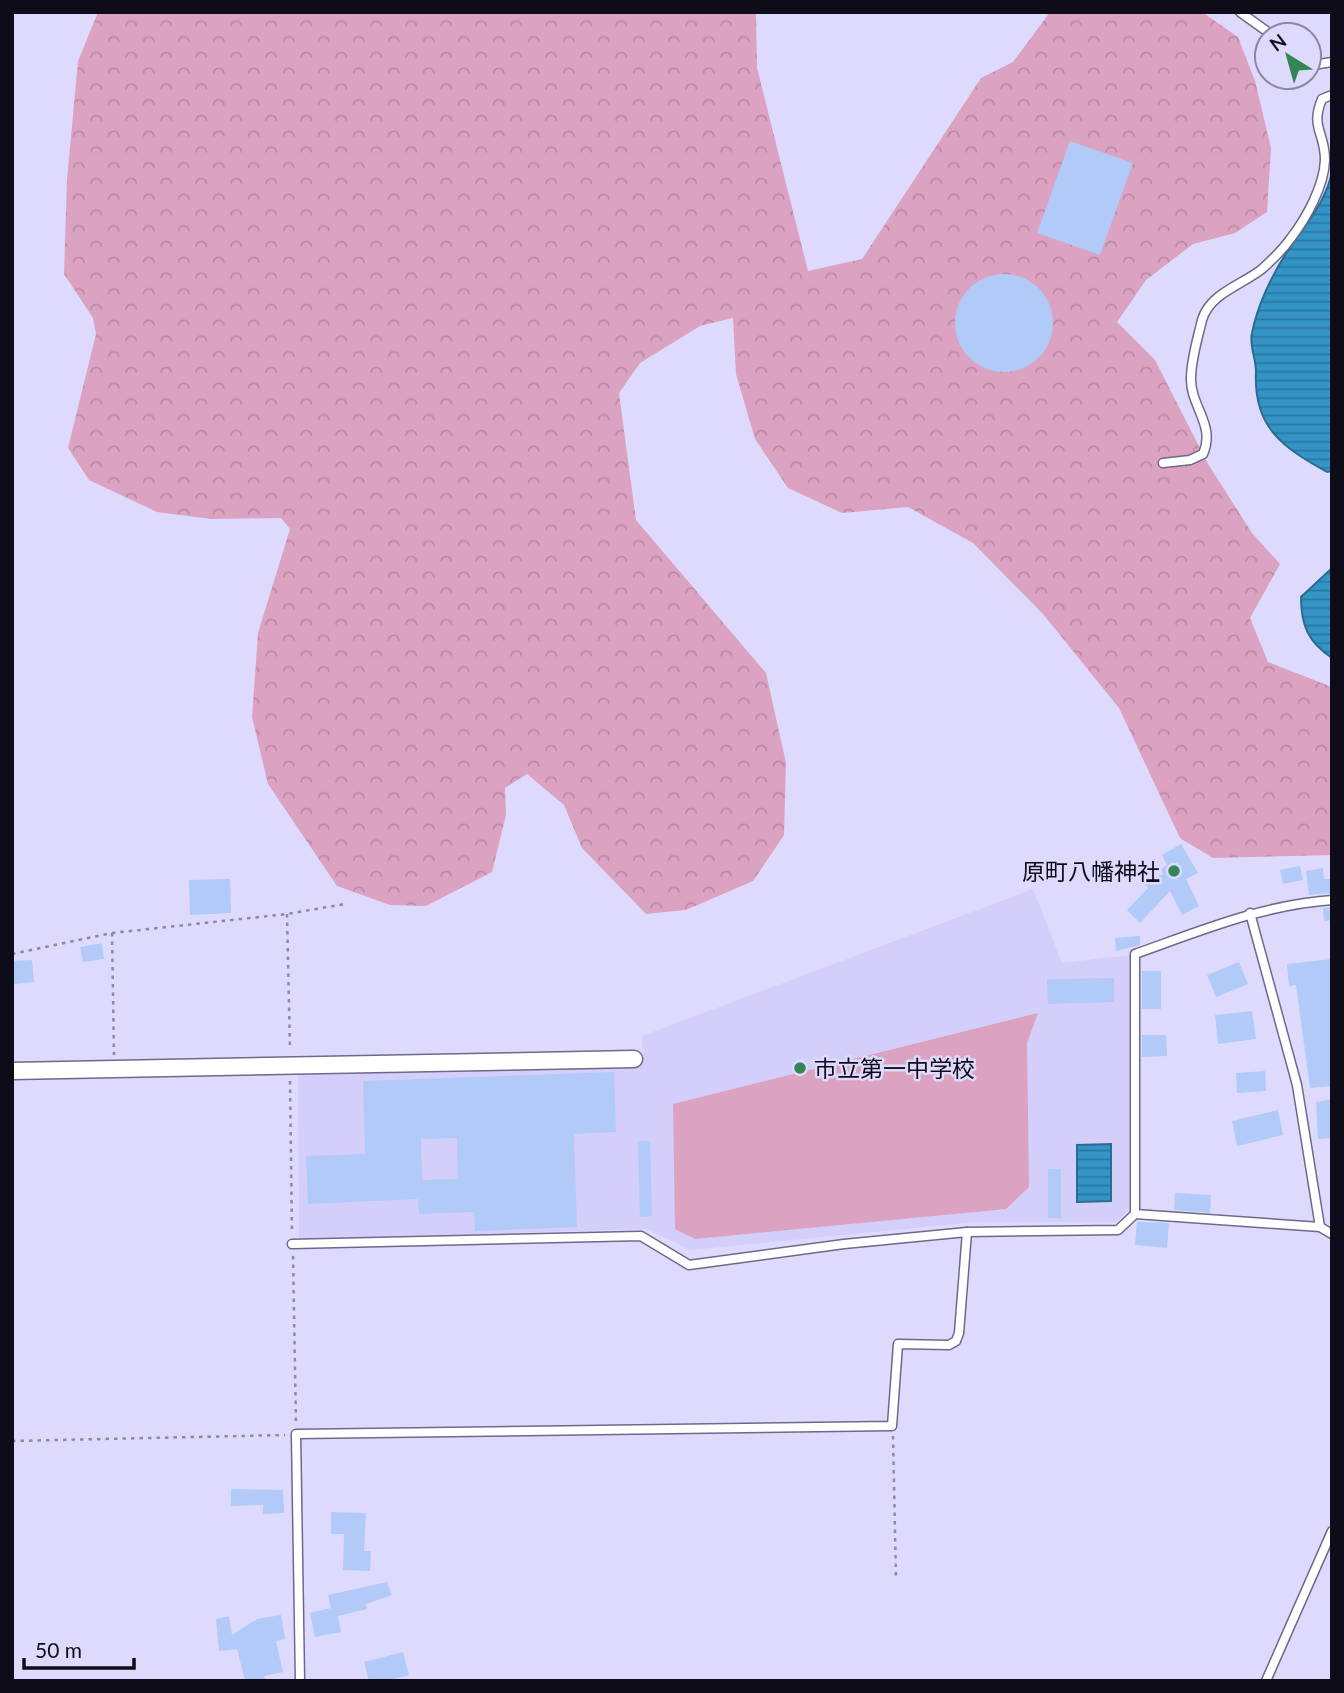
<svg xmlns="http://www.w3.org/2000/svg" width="1344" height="1693" viewBox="0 0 1344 1693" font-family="Lato,'Noto Sans JP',sans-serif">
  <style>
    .built { fill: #d3cefa }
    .forest { fill: url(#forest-crowns) }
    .pitch { fill: #dba2c1 }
    .water { fill: url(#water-rules); stroke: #296b92; stroke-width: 2 }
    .building { fill: #b2caf7; fill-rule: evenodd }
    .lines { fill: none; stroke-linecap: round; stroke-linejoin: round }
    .service-casing { stroke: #6d6989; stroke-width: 11 }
    .minor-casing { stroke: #6d6989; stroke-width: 19 }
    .path { stroke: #8c89a3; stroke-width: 2.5; stroke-dasharray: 3.5 5; stroke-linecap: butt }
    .service { stroke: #fff; stroke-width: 8 }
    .minor { stroke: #fff; stroke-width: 16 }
    .poi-dot { fill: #368556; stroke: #dedafe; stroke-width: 2.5 }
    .labels { text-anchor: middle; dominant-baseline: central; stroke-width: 5; stroke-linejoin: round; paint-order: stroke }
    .poi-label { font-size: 23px; fill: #0e0c18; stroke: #dedafe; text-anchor: end }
  </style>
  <defs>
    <pattern id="forest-crowns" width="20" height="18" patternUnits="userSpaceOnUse" patternTransform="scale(1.75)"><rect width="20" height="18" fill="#dba2c1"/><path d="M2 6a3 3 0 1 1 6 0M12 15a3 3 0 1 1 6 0" fill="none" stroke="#bb8aa5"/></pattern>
    <pattern id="water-rules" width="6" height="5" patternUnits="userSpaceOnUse" patternTransform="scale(1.75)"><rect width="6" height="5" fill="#3594c6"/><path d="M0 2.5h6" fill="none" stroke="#2b77a0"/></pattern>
  </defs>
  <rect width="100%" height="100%" fill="#dedafe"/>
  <path class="built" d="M 1033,889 L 1062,963 L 1130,955 L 1129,1210 L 1116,1222 L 975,1222 L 691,1250 L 646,1229 L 299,1239 L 298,1074 L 643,1062 L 642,1036 Z"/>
  <path class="forest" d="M 98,12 L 756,12 L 757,68 L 808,271 L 862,259 L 981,78 L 1013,62 L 1050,12 L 1202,12 L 1238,37 L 1255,81 L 1271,148 L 1267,212 L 1235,233 L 1193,244 L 1146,280 L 1117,322 L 1155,360 L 1208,464 L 1252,533 L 1280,564 L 1250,618 L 1268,662 L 1332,687 L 1332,855 L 1213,858 L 1180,838 L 1119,708 L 1043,614 L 973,543 L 908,507 L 842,513 L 788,488 L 755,439 L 736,374 L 733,318 L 700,326 L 640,363 L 619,393 L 636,520 L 766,673 L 786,763 L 784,835 L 753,881 L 686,910 L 646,914 L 582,848 L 564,805 L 527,774 L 505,788 L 506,815 L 492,872 L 426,906 L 390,905 L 337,886 L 268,784 L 252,717 L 258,633 L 290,529 L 281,518 L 211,519 L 157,512 L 89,480 L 68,448 L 96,334 L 93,318 L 64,274 L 67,180 L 78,61 Z"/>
  <path class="pitch" d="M 1038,1013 L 1027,1043 L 1029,1187 L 1006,1209 L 695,1239 L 675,1229 L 673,1104 Z"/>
  <g class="water">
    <path d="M 1332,171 L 1332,471 L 1327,472 C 1282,447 1253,427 1256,371 C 1256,359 1249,345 1252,333 C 1257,307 1271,277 1285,255 C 1303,226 1326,204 1332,171 Z"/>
    <path d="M 1332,568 L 1332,658 C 1308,642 1301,625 1301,597 Z"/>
    <path d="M 1111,1144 L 1111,1201 L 1077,1202 L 1077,1145 Z"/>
  </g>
  <g class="building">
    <path d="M 1070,141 L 1133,163 L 1100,255 L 1037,233 Z"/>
    <circle cx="1004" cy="323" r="49"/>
    <path d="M 1181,844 L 1198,873 L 1186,879 L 1199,906 L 1182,915 L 1170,891 L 1140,923 L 1127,910 L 1148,888 L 1145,884 L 1163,874 L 1161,869 L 1167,865 L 1162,855 Z"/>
    <path d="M 1300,866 L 1303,880 L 1283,884 L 1280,870 Z"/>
    <path d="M 1323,868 L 1324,879 L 1332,879 L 1332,893 L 1309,895 L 1306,871 Z"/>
    <path d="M 230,879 L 231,913 L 190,915 L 189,880 Z"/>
    <path d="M 1332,907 L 1332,920 L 1324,921 L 1323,908 Z"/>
    <path d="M 1140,936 L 1140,945 L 1116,951 L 1115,938 Z"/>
    <path d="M 102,943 L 104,959 L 83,962 L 80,947 Z"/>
    <path d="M 1332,959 L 1332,1086 L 1310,1088 L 1296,985 L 1289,986 L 1287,964 Z"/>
    <path d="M 32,960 L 34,982 L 13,984 L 12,961 Z"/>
    <path d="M 1239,962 L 1248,984 L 1216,997 L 1207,975 Z"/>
    <rect x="1142" y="971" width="19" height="38"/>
    <path d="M 1114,978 L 1114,1002 L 1048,1004 L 1047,979 Z"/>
    <path d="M 1252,1011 L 1256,1039 L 1218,1044 L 1215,1015 Z"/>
    <path d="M 1142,1035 L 1166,1035 L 1167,1056 L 1142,1057 Z"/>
    <path d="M 1265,1071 L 1266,1091 L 1237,1093 L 1236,1073 Z"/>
    <path d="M 614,1072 L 616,1132 L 574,1134 L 577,1227 L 475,1231 L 474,1212 L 419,1214 L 418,1199 L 308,1204 L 306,1156 L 365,1154 L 363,1081 ZM 457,1138 L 458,1179 L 422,1180 L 421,1139 Z"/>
    <path d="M 1332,1099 L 1332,1138 L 1318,1139 L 1316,1102 Z"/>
    <path d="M 1278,1110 L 1283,1135 L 1237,1146 L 1232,1121 Z"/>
    <path d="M 638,1141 L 650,1141 L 652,1216 L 640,1217 Z"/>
    <rect x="1048" y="1169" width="13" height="49"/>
    <path d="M 1175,1193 L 1211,1195 L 1210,1213 L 1174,1210 Z"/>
    <path d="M 1137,1222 L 1169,1223 L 1167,1248 L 1135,1245 Z"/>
    <path d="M 231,1489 L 283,1490 L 284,1513 L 263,1514 L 263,1505 L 231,1506 Z"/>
    <path d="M 331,1512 L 366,1513 L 364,1551 L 371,1551 L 370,1571 L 343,1570 L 344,1534 L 331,1534 Z"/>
    <path d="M 387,1582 L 392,1595 L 366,1604 L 367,1609 L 338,1616 L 341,1632 L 315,1637 L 310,1613 L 331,1608 L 328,1595 Z"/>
    <path d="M 281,1615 L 285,1639 L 276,1641 L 283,1672 L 264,1676 L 266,1681 L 245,1681 L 237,1649 L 219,1651 L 216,1619 L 229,1616 L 232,1635 L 257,1619 Z"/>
    <path d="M 403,1652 L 409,1675 L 386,1681 L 369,1681 L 364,1662 Z"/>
  </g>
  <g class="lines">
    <g class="service-casing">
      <g id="service">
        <path d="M 1240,12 L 1272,35"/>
        <path d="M 1309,62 L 1313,65 L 1332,62"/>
        <path d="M 1163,463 L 1190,460 L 1203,454 C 1216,425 1190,406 1191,378 C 1191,360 1198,337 1202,320 C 1210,293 1242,285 1262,269 C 1272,260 1284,248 1291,238 C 1307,217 1324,186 1325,160 C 1325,132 1310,128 1322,99 L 1332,95"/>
        <path d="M 1250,913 L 1297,1085 L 1320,1227"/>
        <path d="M 1135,1214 L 1135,954 C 1200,931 1262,905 1332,900"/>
        <path d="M 292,1244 L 641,1236 L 689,1265 L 844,1244 L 967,1232"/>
        <path d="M 300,1681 L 296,1434 L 892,1426 L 898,1344 L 949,1345 L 956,1341 L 959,1333 L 967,1232 L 1118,1230 L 1135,1214 L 1320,1227 L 1332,1234"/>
        <path d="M 1266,1681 L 1332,1531"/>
      </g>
    </g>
    <g class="minor-casing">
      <path id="minor" d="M 12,1071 L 634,1059"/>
    </g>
    <g class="path">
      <path d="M 287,914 L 290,1050"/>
      <path d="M 112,933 L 114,1055"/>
      <path d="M 12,954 L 112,933 L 287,914 L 345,904"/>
      <path d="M 290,1081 L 292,1232"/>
      <path d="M 293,1256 L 296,1424"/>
      <path d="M 893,1436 L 896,1579"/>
      <path d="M 12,1441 L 285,1435"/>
    </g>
    <use href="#service" class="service"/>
    <use href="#minor" class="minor"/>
  </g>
  <g class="poi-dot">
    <circle cx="1174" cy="871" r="7"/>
    <circle cx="800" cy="1068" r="7"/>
  </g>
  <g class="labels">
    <g class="poi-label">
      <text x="1160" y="871">原町八幡神社</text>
      <text x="814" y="1068" text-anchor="start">市立第一中学校</text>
    </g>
  </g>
  <rect width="1344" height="1693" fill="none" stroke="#0e0c18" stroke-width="28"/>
  <g transform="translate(1288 56) rotate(323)"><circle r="33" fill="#dedafe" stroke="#8b88a2" stroke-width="2"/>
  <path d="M0-5L12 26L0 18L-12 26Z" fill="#368556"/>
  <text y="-10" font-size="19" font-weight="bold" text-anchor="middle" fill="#0e0c18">N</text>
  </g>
  <path d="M24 1658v10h110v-10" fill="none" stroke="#0e0c18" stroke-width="3.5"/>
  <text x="35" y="1658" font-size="21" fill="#0e0c18" stroke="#dedafe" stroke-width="5" paint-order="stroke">50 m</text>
</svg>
